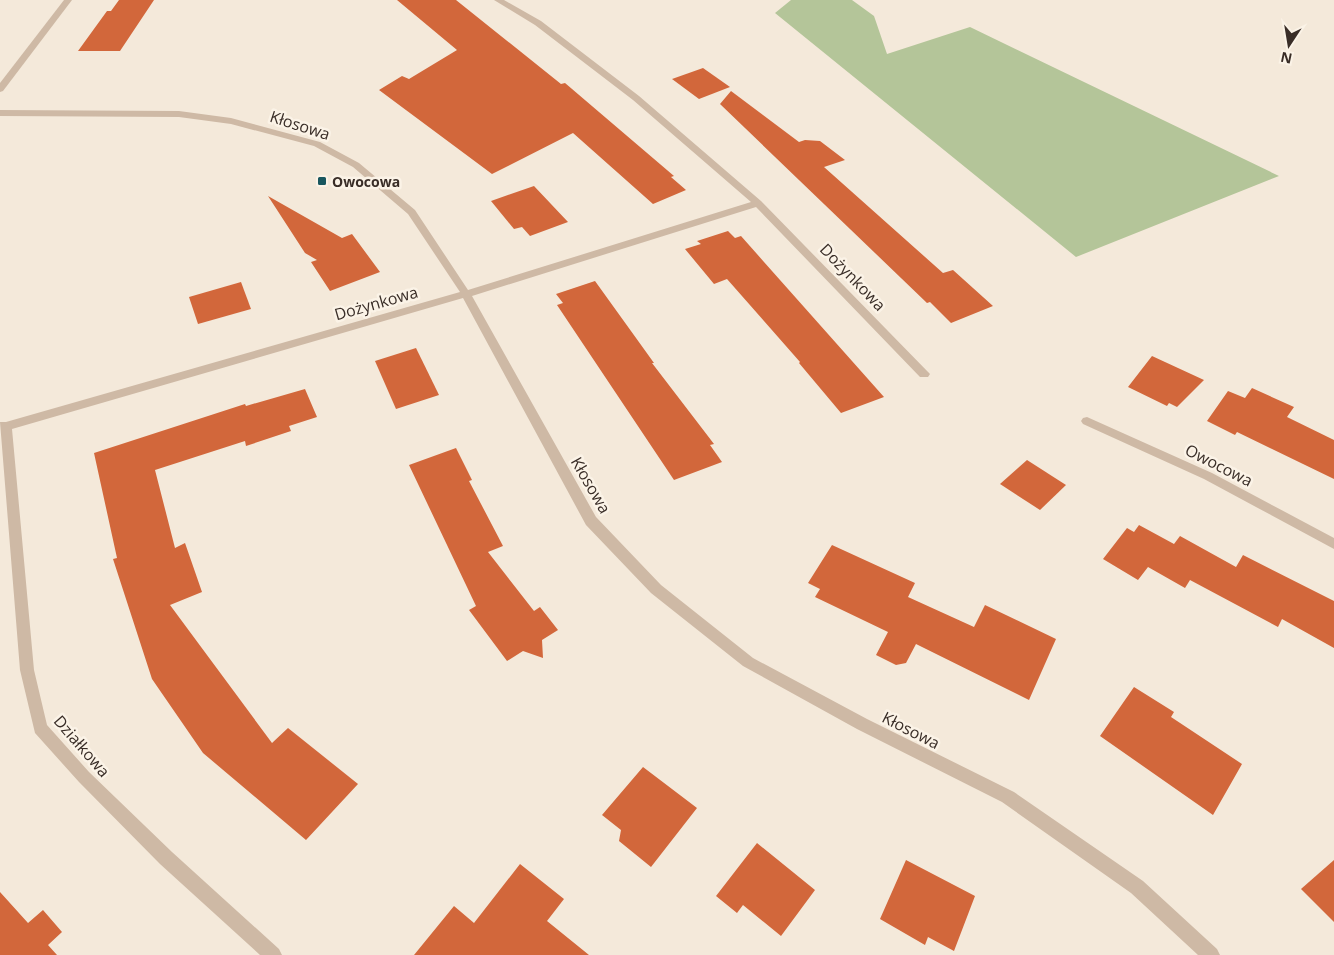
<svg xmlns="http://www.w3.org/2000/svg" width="1334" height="955" viewBox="0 0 1334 955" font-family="'Open Sans',sans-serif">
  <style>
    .green { fill: #b4c599 }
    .building { fill: #d2673b }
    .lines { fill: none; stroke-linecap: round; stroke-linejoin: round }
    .minor { fill: #ceb9a5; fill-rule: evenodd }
    .poi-dot { fill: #18565e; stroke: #fbf3e7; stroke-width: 2 }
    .labels { text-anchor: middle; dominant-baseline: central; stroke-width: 5; stroke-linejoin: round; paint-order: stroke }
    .far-poi-label { font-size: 14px; font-weight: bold; fill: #392d27; stroke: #fbf3e7; text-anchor: start }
    .street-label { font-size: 16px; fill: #392d27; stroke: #fbf3e7 }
  </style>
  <rect width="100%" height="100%" fill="#f4e9da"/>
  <path class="green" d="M 791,0 L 852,0 L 874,16 L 887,54 L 970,27 L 1279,176 L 1076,257 L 775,13 Z"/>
  <g class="building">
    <path d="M 119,0 L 154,0 L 120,51 L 78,51 L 107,11 L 111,11 Z"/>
    <path d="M 397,0 L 456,0 L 561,84 L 565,83 L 674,176 L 671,177 L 686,190 L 653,204 L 573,133 L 492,174 L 379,90 L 402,76 L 409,79 L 457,50 Z"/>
    <path d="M 703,68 L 730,87 L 699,99 L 672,79 Z"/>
    <path d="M 731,91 L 799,142 L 805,140 L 820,141 L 845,160 L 824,167 L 943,273 L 953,270 L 993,306 L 951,323 L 930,302 L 927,303 L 720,104 Z"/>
    <path d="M 534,186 L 568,222 L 530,236 L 522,227 L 514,229 L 491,201 Z"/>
    <path d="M 268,196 L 342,238 L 352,234 L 380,272 L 330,291 L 311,262 L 317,260 L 305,253 Z"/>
    <path d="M 728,231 L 735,238 L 741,236 L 884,397 L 841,413 L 799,363 L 800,362 L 727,279 L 714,284 L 685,249 L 701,244 L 697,241 Z"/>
    <path d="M 595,281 L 654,363 L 652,363 L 714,444 L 710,445 L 722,462 L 674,480 L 557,305 L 563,303 L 556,294 Z"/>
    <path d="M 241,282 L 251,309 L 198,324 L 189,297 Z"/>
    <path d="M 416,348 L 439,395 L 396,409 L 375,361 Z"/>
    <path d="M 1152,356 L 1204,380 L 1177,407 L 1169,403 L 1167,406 L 1128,387 Z"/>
    <path d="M 1252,388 L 1294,407 L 1287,417 L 1334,440 L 1334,479 L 1237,432 L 1235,435 L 1207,421 L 1228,391 L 1245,398 Z"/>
    <path d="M 305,389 L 317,417 L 289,426 L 291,431 L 246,446 L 245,441 L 155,470 L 175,548 L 185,543 L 202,592 L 170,605 L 272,743 L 288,728 L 358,784 L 306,840 L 203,753 L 152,679 L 113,559 L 117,558 L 94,453 L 245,404 L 246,406 Z"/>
    <path d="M 456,448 L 472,480 L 469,481 L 503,546 L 488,552 L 534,611 L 540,607 L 558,630 L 542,640 L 543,658 L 523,651 L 507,661 L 469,610 L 476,606 L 409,465 Z"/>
    <path d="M 1027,460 L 1066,485 L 1040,510 L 1000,484 Z"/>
    <path d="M 1139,525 L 1174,544 L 1180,536 L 1236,567 L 1243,555 L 1334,601 L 1334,648 L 1282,619 L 1278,627 L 1190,580 L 1185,588 L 1148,567 L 1138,580 L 1103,559 L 1127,528 L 1134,532 Z"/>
    <path d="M 832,545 L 915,583 L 908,597 L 974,627 L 985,605 L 1056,639 L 1029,700 L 916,644 L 906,663 L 896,665 L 876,655 L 888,632 L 815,597 L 820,589 L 808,583 Z"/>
    <path d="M 1134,687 L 1174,712 L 1171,717 L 1242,764 L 1213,815 L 1100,736 Z"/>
    <path d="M 643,767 L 697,808 L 651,867 L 619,841 L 621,830 L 602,815 Z"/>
    <path d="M 757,843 L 815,890 L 781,936 L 743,905 L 737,913 L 716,896 Z"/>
    <path d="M 906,860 L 975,896 L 954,951 L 928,937 L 925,945 L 880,919 Z"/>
    <path d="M 1334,860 L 1334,922 L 1301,889 Z"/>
    <path d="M 520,864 L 564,899 L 547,921 L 589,955 L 414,955 L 454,906 L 474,923 Z"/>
    <path d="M 0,892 L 28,923 L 43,910 L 62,932 L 48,945 L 57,955 L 0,955 Z"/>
  </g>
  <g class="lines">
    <g class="minor">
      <path d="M 64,0 L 72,0 L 3,91 L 0,92 L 0,83 Z"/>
      <path d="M 494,0 L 504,0 L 541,21 L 639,96 L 761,201 L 930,374 L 928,377 L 920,377 L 756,207 L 472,296 L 596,517 L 661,585 L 753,658 L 867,719 L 1014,792 L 1143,881 L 1217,949 L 1220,955 L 1198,955 L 1131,893 L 1002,802 L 857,729 L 743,666 L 651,593 L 586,525 L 463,298 L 12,429 L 34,670 L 47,725 L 89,772 L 172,852 L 279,949 L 282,955 L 260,955 L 160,864 L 79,782 L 35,733 L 20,670 L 0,422 L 6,422 L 460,292 L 408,214 L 353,167 L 314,146 L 231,124 L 179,117 L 0,116 L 0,110 L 179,111 L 231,118 L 320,142 L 359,163 L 415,210 L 468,290 L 751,202 L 633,100 L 535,25 Z"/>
      <path d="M 1087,417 L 1212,473 L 1334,538 L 1334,549 L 1204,479 L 1083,424 L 1081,421 L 1083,418 Z"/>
    </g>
  </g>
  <rect class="poi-dot" x="317" y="176" width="10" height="10" rx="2.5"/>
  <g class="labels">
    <g class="far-poi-label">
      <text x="332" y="181">Owocowa</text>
    </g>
    <g class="street-label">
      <text transform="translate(300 125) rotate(18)">Kłosowa</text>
      <text transform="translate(853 277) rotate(46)">Dożynkowa</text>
      <text transform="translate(376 303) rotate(-16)">Dożynkowa</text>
      <text transform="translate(1219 465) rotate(27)">Owocowa</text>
      <text transform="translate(591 485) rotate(60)">Kłosowa</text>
      <text transform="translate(911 730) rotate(27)">Kłosowa</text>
      <text transform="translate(82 746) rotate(49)">Działkowa</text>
    </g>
  </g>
  <g transform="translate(1289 45) rotate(192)" stroke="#fbf3e7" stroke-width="4" paint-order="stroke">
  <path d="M0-4L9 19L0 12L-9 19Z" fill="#392d27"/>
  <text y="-8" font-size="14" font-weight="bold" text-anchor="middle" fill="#392d27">N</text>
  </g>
</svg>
